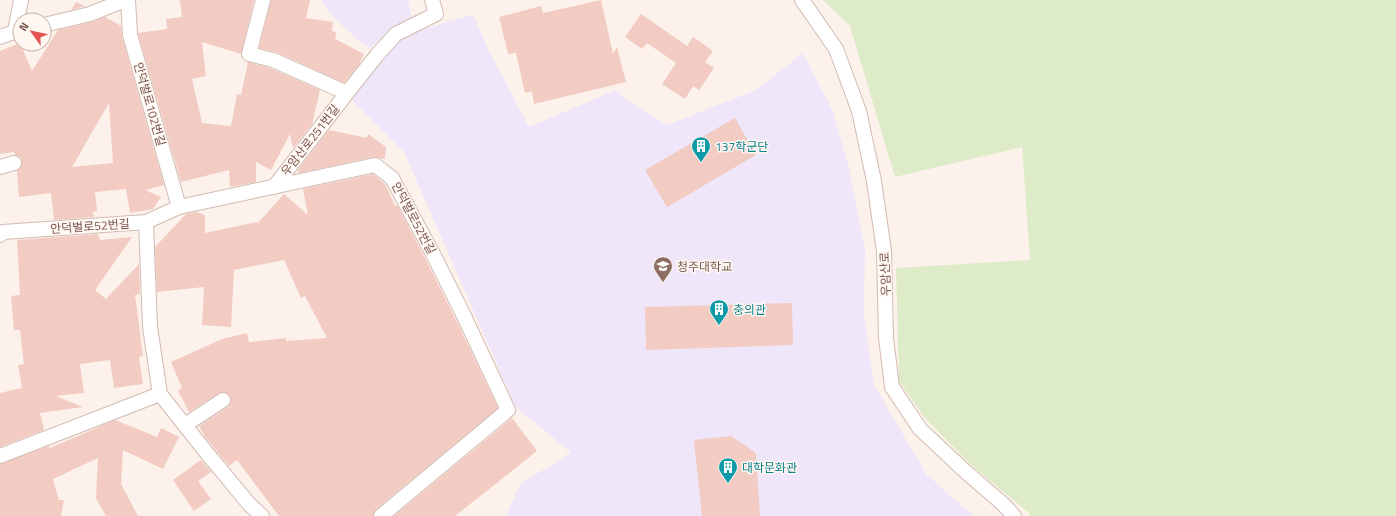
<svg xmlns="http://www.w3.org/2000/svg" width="1396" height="516" viewBox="0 0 1396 516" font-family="'Titillium Web','Noto Sans KR',sans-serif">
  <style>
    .education { fill: #efe7f9 }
    .green { fill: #deebc8 }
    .building { fill: #f2cbc2; fill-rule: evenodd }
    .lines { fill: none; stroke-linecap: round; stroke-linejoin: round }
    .street-casing { stroke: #d2bab2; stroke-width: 16 }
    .street { stroke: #fff; stroke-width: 14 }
    .labels { text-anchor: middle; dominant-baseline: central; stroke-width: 3; stroke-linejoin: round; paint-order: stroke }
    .street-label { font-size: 12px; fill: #78534d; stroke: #fff7f1 }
    .culture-label { font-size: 12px; fill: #0d838f; stroke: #fff7f1; text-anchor: start }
    .education-label { font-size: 12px; fill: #785e54; stroke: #fff7f1; text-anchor: start }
  </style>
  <rect width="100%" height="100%" fill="#fcf2eb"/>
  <g class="education">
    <path d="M 321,0 L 408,0 L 412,19 L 396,27 L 369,49 L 336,20 Z"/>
    <path d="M 473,14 L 488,49 L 529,127 L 616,90 L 628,101 L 667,125 L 756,90 L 803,53 L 832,109 L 849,168 L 865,250 L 864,315 L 874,385 L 927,475 L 974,516 L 506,516 L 520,484 L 571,453 L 515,406 L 404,152 L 350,98 L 380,58 L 402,38 L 405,35 Z"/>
  </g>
  <path class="green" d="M 823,0 L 1396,0 L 1396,516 L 1031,516 L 1028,512 L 973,467 L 924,417 L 899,381 L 896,268 L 1030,260 L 1022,147 L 895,177 L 850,26 Z"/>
  <g class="building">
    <path d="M 180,0 L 254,0 L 241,54 L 202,42 L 206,76 L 192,79 L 202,123 L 231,126 L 237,94 L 241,95 L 248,62 L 270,68 L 320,90 L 312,124 L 293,148 L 290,134 L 271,170 L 256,162 L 256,182 L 230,187 L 229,170 L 181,182 L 138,33 L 167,29 L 166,19 L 182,17 Z"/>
    <path d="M 271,0 L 310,0 L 306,18 L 333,22 L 332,31 L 336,32 L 335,39 L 364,54 L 358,66 L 344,83 L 276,52 L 259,48 Z"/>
    <path d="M 601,0 L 613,54 L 617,47 L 626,82 L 534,104 L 532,91 L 525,93 L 516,53 L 508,54 L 499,17 L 541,6 L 543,13 Z"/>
    <path d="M 76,2 L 85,6 L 71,10 Z"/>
    <path d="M 641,14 L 687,46 L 693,37 L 713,51 L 705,62 L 714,68 L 699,90 L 693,86 L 685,99 L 662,84 L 676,63 L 647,43 L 642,49 L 625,37 Z"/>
    <path d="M 105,17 L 121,26 L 122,37 L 164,185 L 145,190 L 161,197 L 153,209 L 130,213 L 126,189 L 95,192 L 97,211 L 93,212 L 94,217 L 54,220 L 51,193 L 19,197 L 17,171 L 22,165 L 22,160 L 20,157 L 15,155 L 14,152 L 0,154 L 0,51 L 20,43 L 32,71 L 58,30 L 92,22 ZM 109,103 L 113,163 L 72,167 Z"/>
    <path d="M 735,118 L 756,155 L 667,207 L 645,170 Z"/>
    <path d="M 329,130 L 367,138 L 368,134 L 386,147 L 385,159 L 373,157 L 299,173 L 298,170 Z"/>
    <path d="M 373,174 L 385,184 L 395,206 L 397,205 L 425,258 L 456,320 L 498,408 L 376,509 L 373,516 L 279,516 L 237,460 L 229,466 L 205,437 L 199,426 L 228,407 L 231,400 L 230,395 L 223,392 L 219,393 L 189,412 L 178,391 L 182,388 L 171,362 L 222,339 L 247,333 L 249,342 L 286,338 L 286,341 L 327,338 L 305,296 L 301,298 L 284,260 L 234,270 L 231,327 L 202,325 L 204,287 L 157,292 L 155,247 L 186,214 L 197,212 L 205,215 L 205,233 L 257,222 L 257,224 L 284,194 L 308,215 L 303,189 Z"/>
    <path d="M 98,234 L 100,240 L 132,237 L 95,290 L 106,299 L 139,264 L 140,294 L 135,295 L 143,356 L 139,357 L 143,384 L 114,388 L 110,360 L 80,364 L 84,393 L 56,396 L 83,407 L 40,413 L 44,430 L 0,447 L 0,393 L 22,388 L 18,365 L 24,364 L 20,330 L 14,330 L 11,296 L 20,295 L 17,240 Z"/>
    <path d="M 792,303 L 793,345 L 646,350 L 645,307 Z"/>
    <path d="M 512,418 L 537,451 L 455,516 L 394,516 Z"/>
    <path d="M 115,420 L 157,437 L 161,428 L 179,437 L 163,469 L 123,450 L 121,484 L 138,516 L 106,516 L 96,498 L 98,458 L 53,479 L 59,500 L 64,500 L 61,516 L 0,516 L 0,464 L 49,446 L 50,448 Z"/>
    <path d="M 731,436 L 756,453 L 760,516 L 702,516 L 694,440 Z"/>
    <path d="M 201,460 L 211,472 L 198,481 L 211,499 L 194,511 L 173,480 Z"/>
  </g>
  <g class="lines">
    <g class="street-casing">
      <g id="street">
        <path d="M 128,0 L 130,35 L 179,207"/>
        <path d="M 263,0 L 249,54 L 273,60 L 347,93 L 377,55 L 396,34 L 436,14 L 432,0"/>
        <path d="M 802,0 L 836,49 L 859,111 L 874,181 L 884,251 L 886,338 L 892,387 L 920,429 L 967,473 L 1003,504 L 1014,516"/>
        <path d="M 44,25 L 90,14 L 125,0"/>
        <path d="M 15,31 L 21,0"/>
        <path d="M 0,37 L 20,30"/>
        <path d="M 0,167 L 14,163"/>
        <path d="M 274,187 L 347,93"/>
        <path d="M 146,222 L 150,327 L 160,394 L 206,452 L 249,504 L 262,516"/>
        <path d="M 0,235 L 3,232 L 146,222 L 179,207 L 375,165 L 392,178 L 433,254 L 464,316 L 508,410 L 381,516"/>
        <path d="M 185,425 L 223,400"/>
        <path d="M 0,456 L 160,394"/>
      </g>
    </g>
    <use href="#street" class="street"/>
  </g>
  <defs>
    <g id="building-pin" transform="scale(1)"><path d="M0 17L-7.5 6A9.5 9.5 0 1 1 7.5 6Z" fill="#0f9aa8" stroke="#fff7f1"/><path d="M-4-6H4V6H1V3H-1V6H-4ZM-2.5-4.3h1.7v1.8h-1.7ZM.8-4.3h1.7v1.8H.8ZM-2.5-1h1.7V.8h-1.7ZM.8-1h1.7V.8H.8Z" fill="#fff"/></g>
    <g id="university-pin" transform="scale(1)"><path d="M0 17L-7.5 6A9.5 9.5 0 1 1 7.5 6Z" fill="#8d6e63" stroke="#fff7f1"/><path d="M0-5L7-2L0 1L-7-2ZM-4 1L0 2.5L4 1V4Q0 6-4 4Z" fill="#fff"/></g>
  </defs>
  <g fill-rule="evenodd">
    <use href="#building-pin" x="701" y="146"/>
    <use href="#university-pin" x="663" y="266"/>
    <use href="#building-pin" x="719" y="309"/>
    <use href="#building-pin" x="728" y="467"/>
  </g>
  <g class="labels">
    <g class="street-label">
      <text transform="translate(150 104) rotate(74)">안덕벌로102번길</text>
      <text transform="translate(310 140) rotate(-52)">우암산로251번길</text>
      <text transform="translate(414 218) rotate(62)">안덕벌로52번길</text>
      <text transform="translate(90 226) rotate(-4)">안덕벌로52번길</text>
      <text transform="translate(885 274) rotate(-92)">우암산로</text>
    </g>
    <g class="culture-label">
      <text x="715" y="146">137학군단</text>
      <text x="733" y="309">충의관</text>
      <text x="742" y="467">대학문화관</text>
    </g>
    <g class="education-label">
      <text x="677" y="266">청주대학교</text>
    </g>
  </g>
  <g transform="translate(32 32) rotate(303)"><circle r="19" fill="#fff7f1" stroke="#c9b5af"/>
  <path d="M0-3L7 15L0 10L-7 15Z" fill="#e45452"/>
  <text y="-6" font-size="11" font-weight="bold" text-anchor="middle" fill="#78534d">N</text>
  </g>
</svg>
